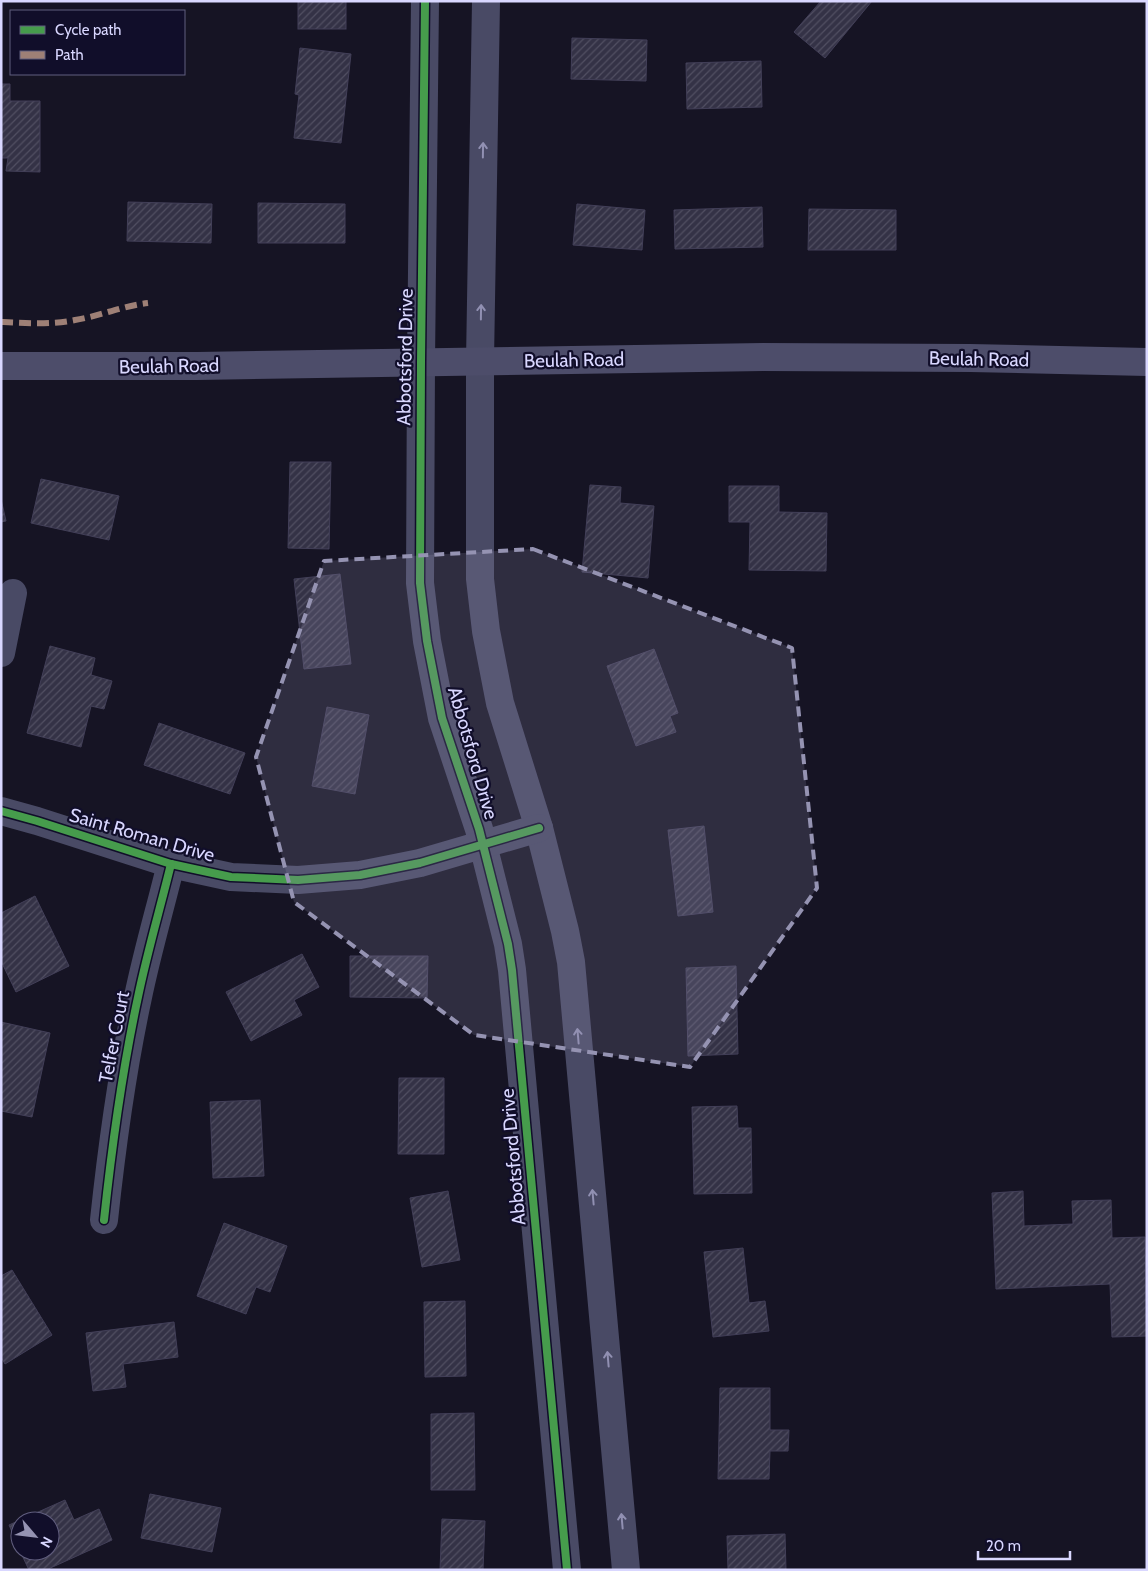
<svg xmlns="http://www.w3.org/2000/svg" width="1148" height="1571" viewBox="0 0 1148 1571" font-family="Cabin,sans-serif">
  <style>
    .building { fill: url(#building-hatch); stroke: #423f58 }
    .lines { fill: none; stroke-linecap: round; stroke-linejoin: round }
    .minor { stroke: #494a65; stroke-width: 28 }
    .secondary { stroke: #4d4d6a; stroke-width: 28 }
    .quiet { stroke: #9e8076; stroke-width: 6; stroke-dasharray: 12 6; stroke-linecap: butt }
    .cycleway-casing { stroke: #110e2a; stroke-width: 11 }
    .cycleway { stroke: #469c4c; stroke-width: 8 }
    .oneway { stroke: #9190b2 }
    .marked { fill: #9593b2; fill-opacity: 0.2; stroke: #9593b2; stroke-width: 4; stroke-dasharray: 10 6; stroke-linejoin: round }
    .labels { text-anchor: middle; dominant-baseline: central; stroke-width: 4.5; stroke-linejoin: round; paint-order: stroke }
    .street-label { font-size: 19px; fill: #d9d7ff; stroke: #110e2a }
  </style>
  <defs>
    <pattern id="building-hatch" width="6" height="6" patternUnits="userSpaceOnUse" patternTransform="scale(1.25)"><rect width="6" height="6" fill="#343246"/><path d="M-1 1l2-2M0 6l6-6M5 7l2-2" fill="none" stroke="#514f62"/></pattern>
  </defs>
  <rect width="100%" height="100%" fill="#161424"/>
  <g class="building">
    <rect x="298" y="1" width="48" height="28"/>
    <path d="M 821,1 L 872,1 L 825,58 L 794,32 Z"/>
    <path d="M 572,38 L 647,40 L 646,81 L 571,79 Z"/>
    <path d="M 300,48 L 351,54 L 341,143 L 294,138 L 299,95 L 295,94 Z"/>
    <path d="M 761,61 L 762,107 L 687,109 L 686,63 Z"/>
    <path d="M 1,84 L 10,84 L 10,101 L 40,101 L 40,172 L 6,171 L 8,158 L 1,158 Z"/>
    <path d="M 128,202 L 212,204 L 211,243 L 127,241 Z"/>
    <path d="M 258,203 L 345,204 L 345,243 L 258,243 Z"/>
    <path d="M 577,204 L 645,210 L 642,250 L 573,245 Z"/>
    <path d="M 762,207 L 763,247 L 675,249 L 674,210 Z"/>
    <path d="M 809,209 L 896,210 L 896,250 L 808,250 Z"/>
    <path d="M 290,462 L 331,462 L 329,549 L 288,548 Z"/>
    <path d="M 41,479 L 119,496 L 109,540 L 31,523 Z"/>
    <path d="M 590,485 L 621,487 L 620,503 L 654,506 L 648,578 L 582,572 Z"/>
    <path d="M 729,486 L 779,486 L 779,512 L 827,513 L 826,571 L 749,570 L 750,522 L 729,522 Z"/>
    <path d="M 1,499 L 6,521 L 1,522 Z"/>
    <path d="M 340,574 L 351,664 L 304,669 L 294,579 Z"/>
    <path d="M 50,646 L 95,658 L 91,675 L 112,681 L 104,709 L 91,706 L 81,747 L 27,733 Z"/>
    <path d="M 654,649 L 678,713 L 670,716 L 676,732 L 636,746 L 607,666 Z"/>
    <path d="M 327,707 L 369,715 L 355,794 L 312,786 Z"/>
    <path d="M 159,723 L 245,753 L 230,794 L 144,765 Z"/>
    <path d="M 704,826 L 713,912 L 678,916 L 668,830 Z"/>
    <path d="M 35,896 L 69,966 L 16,992 L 1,961 L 1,913 Z"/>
    <path d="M 302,954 L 319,987 L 294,1000 L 302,1015 L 251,1041 L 226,992 Z"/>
    <path d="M 350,956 L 428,956 L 427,998 L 350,997 Z"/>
    <path d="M 736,966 L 738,1054 L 688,1056 L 686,968 Z"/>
    <path d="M 1,1022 L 50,1033 L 32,1117 L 1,1111 Z"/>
    <path d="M 399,1078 L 444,1078 L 444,1154 L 398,1154 Z"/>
    <path d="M 260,1100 L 264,1176 L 213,1178 L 210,1102 Z"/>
    <path d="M 737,1106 L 738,1128 L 751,1128 L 752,1193 L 694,1194 L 692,1107 Z"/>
    <path d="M 448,1191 L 460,1260 L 422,1267 L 410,1198 Z"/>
    <path d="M 1023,1191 L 1024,1226 L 1073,1224 L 1072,1201 L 1111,1200 L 1112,1238 L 1145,1237 L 1147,1336 L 1112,1337 L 1110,1284 L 996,1289 L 992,1193 Z"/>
    <path d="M 224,1223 L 287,1246 L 270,1292 L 256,1287 L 246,1314 L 197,1296 Z"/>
    <path d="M 743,1248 L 749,1303 L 765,1301 L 769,1331 L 713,1337 L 704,1252 Z"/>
    <path d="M 12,1270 L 52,1335 L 5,1364 L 1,1357 L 1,1276 Z"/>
    <path d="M 465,1301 L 466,1376 L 425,1377 L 424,1302 Z"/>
    <path d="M 174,1322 L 178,1357 L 123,1364 L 126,1387 L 93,1391 L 86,1333 Z"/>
    <path d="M 720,1388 L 770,1388 L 770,1430 L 789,1430 L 788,1451 L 770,1451 L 769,1479 L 718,1479 Z"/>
    <path d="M 474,1413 L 475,1490 L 431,1490 L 431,1414 Z"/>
    <path d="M 150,1494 L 221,1508 L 212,1552 L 141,1538 Z"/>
    <path d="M 65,1500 L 74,1520 L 99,1509 L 112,1540 L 46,1570 L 29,1570 L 20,1551 L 50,1551 L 50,1521 L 20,1521 L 20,1550 L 9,1525 Z"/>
    <path d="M 442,1519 L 485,1521 L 483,1570 L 440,1570 Z"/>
    <path d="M 785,1534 L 786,1570 L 728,1570 L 727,1536 Z"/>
  </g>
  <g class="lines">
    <g class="minor">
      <path d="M 425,1 L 421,362 L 420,583 L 427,641 L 442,718 L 479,829 L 508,944 L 512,970 L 567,1570"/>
      <path d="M 486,1 L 480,361 L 480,579 L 486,631 L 500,703 L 539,828 L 565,931 L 571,962 L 626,1570"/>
      <path d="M 1,653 L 13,593"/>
      <path d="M 1,811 L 37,821 L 171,864 L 231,877 L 298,880 L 360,875 L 420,863 L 539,828"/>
      <path d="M 104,1220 C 112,1145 122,1071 138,997 C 147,953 160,909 171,864"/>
    </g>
    <path class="secondary" d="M 1,366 L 197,366 L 763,357 L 970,358 L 1147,362"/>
    <path class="quiet" d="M 1,322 C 26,323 51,325 75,320 C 100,316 122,306 148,303"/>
    <g class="cycleway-casing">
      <g id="cycleway">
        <path d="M 425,1 L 421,362 L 420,583 L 427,641 L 442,718 L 479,829 L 508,944 L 512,970 L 567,1570"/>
        <path d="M 1,811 L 37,821 L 171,864 L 231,877 L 298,880 L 360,875 L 420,863 L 539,828"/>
        <path d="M 104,1220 C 112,1145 122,1071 138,997 C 147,953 160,909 171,864"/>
      </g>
    </g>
    <use href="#cycleway" class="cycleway"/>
  </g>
  <defs><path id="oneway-shaft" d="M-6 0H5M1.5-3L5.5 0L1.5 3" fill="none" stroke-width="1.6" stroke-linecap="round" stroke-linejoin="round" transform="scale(1.25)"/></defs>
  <g class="oneway">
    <use href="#oneway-shaft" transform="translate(483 150) rotate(-89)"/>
    <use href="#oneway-shaft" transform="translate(481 312) rotate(-89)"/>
    <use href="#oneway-shaft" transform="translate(578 1036) rotate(-95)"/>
    <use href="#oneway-shaft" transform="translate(593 1197) rotate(-95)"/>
    <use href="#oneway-shaft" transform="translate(608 1359) rotate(-95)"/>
    <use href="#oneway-shaft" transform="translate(622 1521) rotate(-95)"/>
  </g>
  <path class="marked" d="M 533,549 L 792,648 L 817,888 L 690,1067 L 474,1035 L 294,902 L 256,757 L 324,561 Z"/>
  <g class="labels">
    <g class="street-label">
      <text transform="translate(405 357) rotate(-89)">Abbotsford Drive</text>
      <text transform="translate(979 359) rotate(1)">Beulah Road</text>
      <text transform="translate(574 360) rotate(-1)">Beulah Road</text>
      <text transform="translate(169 366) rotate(-1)">Beulah Road</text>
      <text transform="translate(473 753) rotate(74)">Abbotsford Drive</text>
      <text transform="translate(142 835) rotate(16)">Saint Roman Drive</text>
      <text transform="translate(114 1037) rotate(-79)">Telfer Court</text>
      <text transform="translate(513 1157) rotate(-95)">Abbotsford Drive</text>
    </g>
  </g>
  <rect width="1148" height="1571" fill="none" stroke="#d9d7ff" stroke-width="5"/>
  <rect x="10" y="10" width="175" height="65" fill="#110e2a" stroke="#615e7f"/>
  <rect x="20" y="26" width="25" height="8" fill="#469c4c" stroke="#615e7f"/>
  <text x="55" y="35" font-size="15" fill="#d9d7ff">Cycle path</text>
  <rect x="20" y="51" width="25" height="8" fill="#9e8076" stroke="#615e7f"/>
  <text x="55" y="60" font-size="15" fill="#d9d7ff">Path</text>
  <g transform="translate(35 1536) rotate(118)"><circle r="24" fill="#110e2a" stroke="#615e7f"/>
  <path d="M0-4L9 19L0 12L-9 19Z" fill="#9593b2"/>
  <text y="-8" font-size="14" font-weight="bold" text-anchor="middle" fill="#d9d7ff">N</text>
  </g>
  <path d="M978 1551v8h92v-8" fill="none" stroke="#d9d7ff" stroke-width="2.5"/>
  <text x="986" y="1551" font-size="15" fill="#d9d7ff" stroke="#110e2a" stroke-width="4" paint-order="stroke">20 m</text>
</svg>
